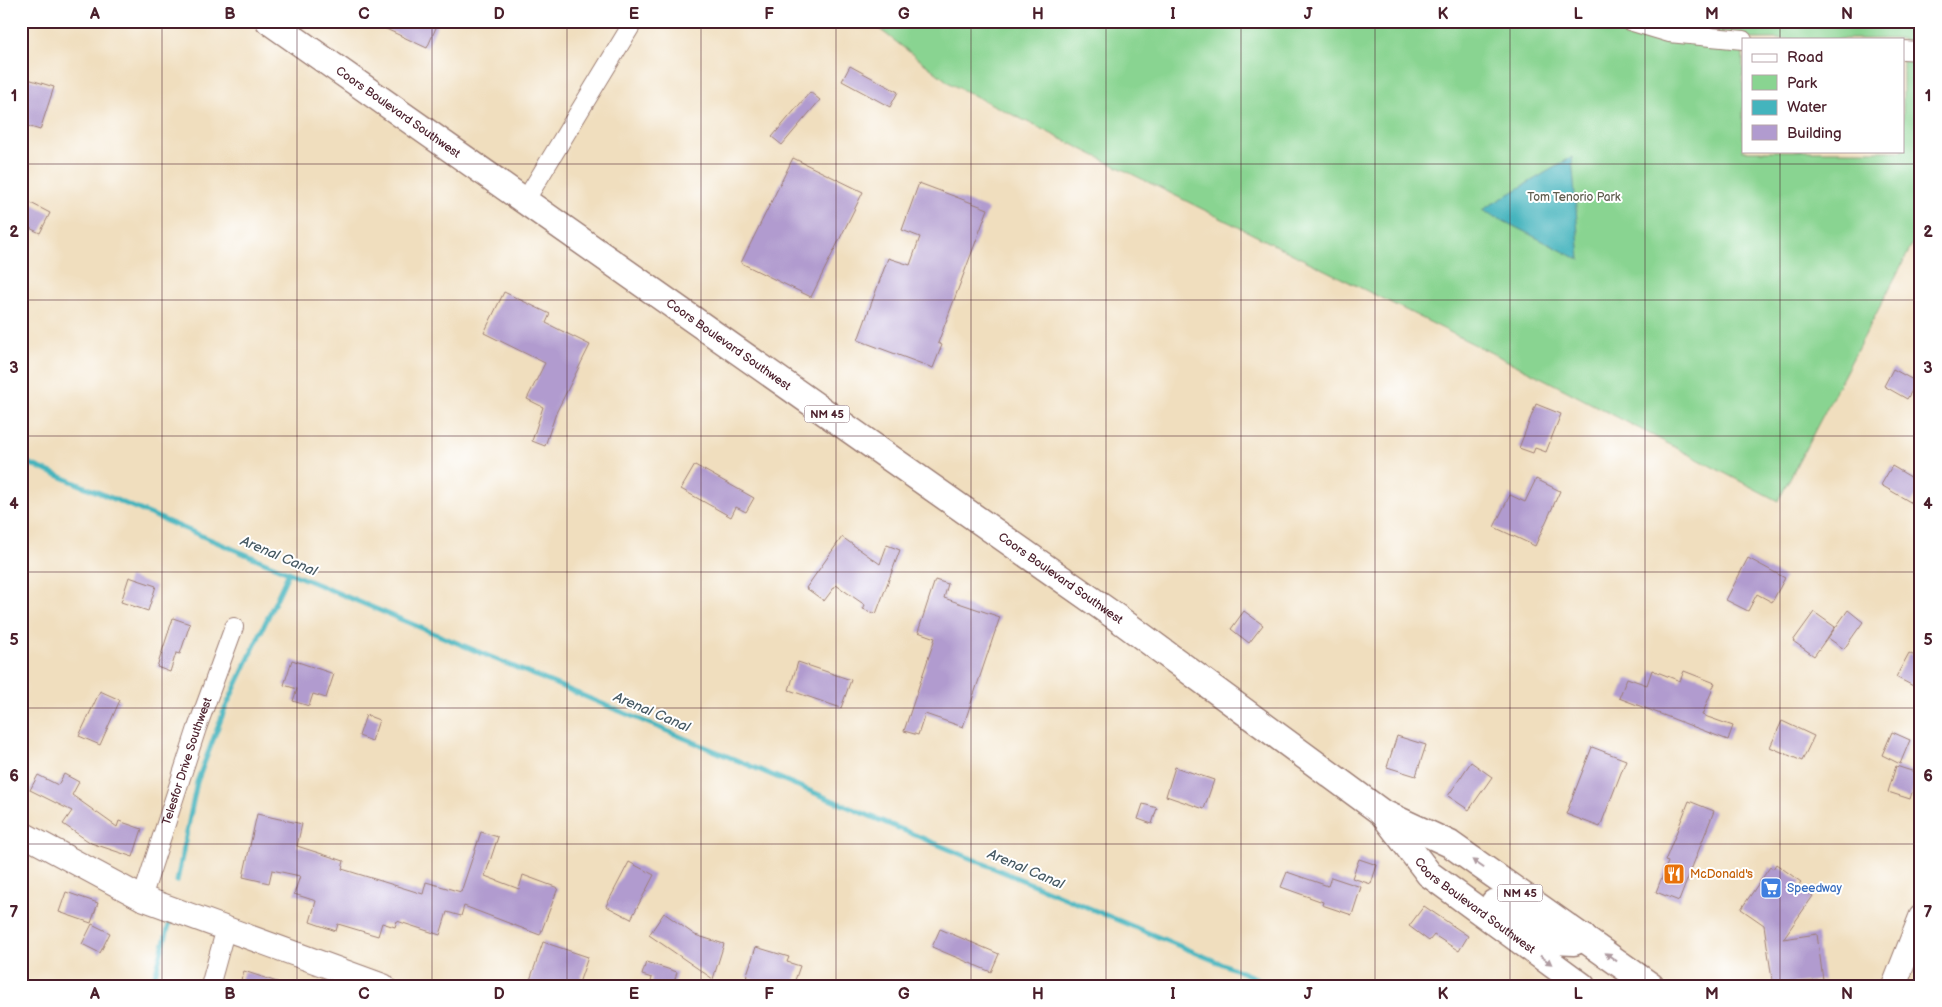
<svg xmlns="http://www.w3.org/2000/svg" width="1942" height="1007" viewBox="0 0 1942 1007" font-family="'Balsamiq Sans',sans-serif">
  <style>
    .green { fill: #89d491; stroke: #6a7a5e; fill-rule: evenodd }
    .water { fill: #44b4bd; stroke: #476a74 }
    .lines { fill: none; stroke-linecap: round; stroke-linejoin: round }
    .stream { stroke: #44b4bd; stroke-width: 5 }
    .building { fill: #b19bcf }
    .street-casing { stroke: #9d7e74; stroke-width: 20 }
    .secondary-casing { stroke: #9d7e74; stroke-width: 26 }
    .primary-casing { stroke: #9d7e74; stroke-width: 29 }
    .street { stroke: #fff; stroke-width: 18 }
    .secondary { stroke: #fff; stroke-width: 24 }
    .primary { stroke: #fff; stroke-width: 26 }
    .oneway { fill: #ae9aa0 }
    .grid { fill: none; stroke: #4a1f2b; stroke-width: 1; stroke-opacity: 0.55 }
    .labels { text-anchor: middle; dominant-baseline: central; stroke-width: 4; stroke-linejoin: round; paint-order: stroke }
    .shield { fill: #fff; stroke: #80626b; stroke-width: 1 }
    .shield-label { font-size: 11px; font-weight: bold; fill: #4a1f2b }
    .street-label { font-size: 12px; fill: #4a1f2b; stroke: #fff }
    .park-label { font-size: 12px; fill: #605e4f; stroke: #fff }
    .food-label { font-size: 12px; fill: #c56008; stroke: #fff; text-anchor: start }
    .shop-label { font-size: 12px; fill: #366cbe; stroke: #fff; text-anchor: start }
    .water-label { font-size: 14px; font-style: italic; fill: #485b65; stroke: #fff }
    .neatline { fill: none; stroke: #4a1f2b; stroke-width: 2 }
    .grid-label { font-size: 16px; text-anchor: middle; font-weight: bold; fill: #4a1f2b }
  </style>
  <rect width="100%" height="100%" fill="#fff"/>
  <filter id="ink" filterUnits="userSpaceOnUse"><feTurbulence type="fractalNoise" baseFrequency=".02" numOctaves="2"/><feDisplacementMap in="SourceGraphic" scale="10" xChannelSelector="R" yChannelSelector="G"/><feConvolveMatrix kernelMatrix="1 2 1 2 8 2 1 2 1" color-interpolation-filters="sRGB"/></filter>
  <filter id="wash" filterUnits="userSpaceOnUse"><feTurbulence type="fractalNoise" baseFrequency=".0096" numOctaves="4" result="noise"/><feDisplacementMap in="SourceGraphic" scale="20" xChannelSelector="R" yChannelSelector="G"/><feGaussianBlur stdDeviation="1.12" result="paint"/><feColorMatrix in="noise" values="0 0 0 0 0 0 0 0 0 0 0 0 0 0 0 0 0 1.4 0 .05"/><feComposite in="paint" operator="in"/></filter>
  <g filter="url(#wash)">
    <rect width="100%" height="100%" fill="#f0debe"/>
    <path class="green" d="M 869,21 L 1921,21 L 1921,228 L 1778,501 L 1548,381 L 951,84 ZM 1743,39 L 1903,39 L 1903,151 L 1743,151 Z"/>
    <path class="water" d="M 1572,157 L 1580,260 L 1482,210 Z"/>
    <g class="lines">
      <g class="stream">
        <path d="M 21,460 L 1275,986"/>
        <path d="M 177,881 L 197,782 L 224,711 L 289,572"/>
        <path d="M 152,986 L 169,925"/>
      </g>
    </g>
    <g id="blocks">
      <g class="building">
        <path d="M 369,21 L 439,21 L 427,48 Z"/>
        <path d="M 850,66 L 898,92 L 890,107 L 842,81 Z"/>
        <path d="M 28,79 L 54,87 L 40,130 L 21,124 L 21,98 Z"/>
        <path d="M 810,92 L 820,100 L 782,145 L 772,137 Z"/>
        <path d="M 793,158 L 863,192 L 811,297 L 741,263 Z"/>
        <path d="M 919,183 L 988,209 L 938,343 L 942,345 L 933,368 L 858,340 L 888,258 L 910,265 L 920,237 L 902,230 Z"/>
        <path d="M 21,198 L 50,213 L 40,233 L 21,224 Z"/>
        <path d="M 504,292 L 550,314 L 546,323 L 590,345 L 556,413 L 545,446 L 532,441 L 543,407 L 527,399 L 545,363 L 484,333 Z"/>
        <path d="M 1893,369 L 1917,382 L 1907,399 L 1884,386 Z"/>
        <path d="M 1536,404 L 1561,414 L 1546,452 L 1535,448 L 1533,453 L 1519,448 Z"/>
        <path d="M 695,465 L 754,498 L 746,512 L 736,507 L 731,517 L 681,489 Z"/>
        <path d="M 1892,466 L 1921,483 L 1921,489 L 1912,503 L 1881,485 Z"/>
        <path d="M 1536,479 L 1560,491 L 1535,546 L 1494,527 L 1510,495 L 1525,502 Z"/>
        <path d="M 842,537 L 880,564 L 887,545 L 900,550 L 876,614 L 863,609 L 865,605 L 836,585 L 824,601 L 806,588 Z"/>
        <path d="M 1748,558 L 1785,578 L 1772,602 L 1757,594 L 1748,611 L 1726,600 Z"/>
        <path d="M 129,577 L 156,586 L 148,611 L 121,602 Z"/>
        <path d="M 935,580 L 948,584 L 944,598 L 1000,617 L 963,727 L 925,714 L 918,735 L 904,731 L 935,638 L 918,632 Z"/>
        <path d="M 1848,610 L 1863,622 L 1844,649 L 1828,638 Z"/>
        <path d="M 1244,611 L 1263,625 L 1249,643 L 1231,629 Z"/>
        <path d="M 1814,612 L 1835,627 L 1814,656 L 1793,641 Z"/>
        <path d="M 173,618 L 190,624 L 180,654 L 176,653 L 170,672 L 157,667 Z"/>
        <path d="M 1909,653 L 1921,659 L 1921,690 L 1896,677 Z"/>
        <path d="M 292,660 L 334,674 L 326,698 L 313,694 L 309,706 L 293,701 L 297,689 L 284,685 Z"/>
        <path d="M 798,662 L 851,680 L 841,708 L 789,690 Z"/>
        <path d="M 1652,670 L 1680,681 L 1684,671 L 1715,683 L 1702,715 L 1733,726 L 1728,740 L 1619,698 L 1627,678 L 1647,685 Z"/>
        <path d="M 100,691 L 120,700 L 100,745 L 79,736 Z"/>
        <path d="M 366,715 L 379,720 L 372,741 L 359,736 Z"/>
        <path d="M 1782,721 L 1814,736 L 1802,761 L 1770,747 Z"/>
        <path d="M 1892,732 L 1910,740 L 1900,764 L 1882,755 Z"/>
        <path d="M 1397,736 L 1426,745 L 1416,776 L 1387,767 Z"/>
        <path d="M 1592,747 L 1626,760 L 1600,827 L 1566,814 Z"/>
        <path d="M 1471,762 L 1492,777 L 1469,810 L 1448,796 Z"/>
        <path d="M 1896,766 L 1918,773 L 1910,799 L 1888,792 Z"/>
        <path d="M 1175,767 L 1214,780 L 1204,809 L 1166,796 Z"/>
        <path d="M 64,774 L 79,782 L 72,795 L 117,827 L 119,821 L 142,829 L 133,857 L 91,843 L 63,824 L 72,811 L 30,790 L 38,775 L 58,785 Z"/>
        <path d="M 1689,801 L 1714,811 L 1679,901 L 1656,892 L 1668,862 L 1665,861 Z"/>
        <path d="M 1143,804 L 1157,808 L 1152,824 L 1138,819 Z"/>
        <path d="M 257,814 L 302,824 L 297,846 L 344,861 L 342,869 L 423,894 L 426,882 L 461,892 L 481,832 L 498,837 L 485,876 L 519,889 L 523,875 L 558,888 L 540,935 L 464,906 L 461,916 L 447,912 L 440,935 L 397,921 L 395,927 L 382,923 L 378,936 L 338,924 L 336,931 L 310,922 L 316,901 L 294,894 L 300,876 L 272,870 L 269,883 L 243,877 Z"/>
        <path d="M 1359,859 L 1377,865 L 1371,884 L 1352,878 Z"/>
        <path d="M 629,862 L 654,875 L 631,919 L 606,906 Z"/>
        <path d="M 1776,864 L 1801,882 L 1798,886 L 1813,896 L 1783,939 L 1817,934 L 1823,980 L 1773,986 L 1764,925 L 1741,909 L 1770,867 L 1773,869 Z"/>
        <path d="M 1287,872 L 1328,886 L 1331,877 L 1361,887 L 1352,915 L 1322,905 L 1323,902 L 1281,887 Z"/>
        <path d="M 66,892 L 98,903 L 91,923 L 59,912 Z"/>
        <path d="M 1424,906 L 1468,936 L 1459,951 L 1434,935 L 1429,941 L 1409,926 Z"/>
        <path d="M 664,913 L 695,935 L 724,944 L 713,979 L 649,935 Z"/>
        <path d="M 92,924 L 110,933 L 100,953 L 82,944 Z"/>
        <path d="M 940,929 L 999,954 L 991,972 L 932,947 Z"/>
        <path d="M 543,942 L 588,957 L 578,986 L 528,986 Z"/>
        <path d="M 756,947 L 789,957 L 787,962 L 800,966 L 793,986 L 773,986 L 746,977 Z"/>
        <path d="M 646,962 L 677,972 L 673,986 L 650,986 L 652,978 L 642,975 Z"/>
        <path d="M 244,971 L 280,983 L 279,986 L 239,986 Z"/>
      </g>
    </g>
  </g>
  <g filter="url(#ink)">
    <use href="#blocks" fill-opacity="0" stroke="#9d7e74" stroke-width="1"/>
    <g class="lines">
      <g class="street-casing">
        <g id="street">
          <path d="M 1629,21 L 1669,33 L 1743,40"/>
          <path d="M 1903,50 L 1921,51"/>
          <path d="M 525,201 L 634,21"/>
          <path id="s1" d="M 142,898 L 197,728 L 234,627"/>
          <path d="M 210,986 L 226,928"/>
        </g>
      </g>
      <g class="secondary-casing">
        <g id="secondary">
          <path d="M 21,833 L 142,898 L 383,986"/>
          <path d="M 1894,986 L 1921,917"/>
        </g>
      </g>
      <g class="primary-casing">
        <g id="primary">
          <path id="s2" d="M 269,21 L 1116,617 L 1381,812 L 1450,844 L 1651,986"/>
          <path id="s3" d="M 1383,814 L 1429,874 L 1582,986"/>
          <path d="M 1494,903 L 1554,941 L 1574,942 L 1583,937"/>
        </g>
      </g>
      <use href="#street" class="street"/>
      <use href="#secondary" class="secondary"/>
      <use href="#primary" class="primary"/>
    </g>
    <defs><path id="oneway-solid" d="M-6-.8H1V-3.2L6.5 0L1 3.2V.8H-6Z" transform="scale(1.25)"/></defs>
    <g class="oneway">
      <use href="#oneway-solid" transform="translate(1478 864) rotate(-145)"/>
      <use href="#oneway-solid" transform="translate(1611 957) rotate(-144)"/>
      <use href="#oneway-solid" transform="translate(1546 960) rotate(36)"/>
    </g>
  </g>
  <path class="grid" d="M 162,21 L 162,986M 297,21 L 297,986M 432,21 L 432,986M 567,21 L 567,986M 701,21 L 701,986M 836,21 L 836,986M 971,21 L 971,986M 1106,21 L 1106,986M 1241,21 L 1241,986M 1375,21 L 1375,986M 1510,21 L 1510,986M 1645,21 L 1645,986M 1780,21 L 1780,39M 1780,151 L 1780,986M 21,164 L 1921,164M 21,300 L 1921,300M 21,436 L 1921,436M 21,572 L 1921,572M 21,708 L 1921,708M 21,844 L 1921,844"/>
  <defs>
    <g id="restaurant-square" transform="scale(1.125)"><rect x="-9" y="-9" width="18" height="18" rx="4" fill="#e8710a" stroke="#fff"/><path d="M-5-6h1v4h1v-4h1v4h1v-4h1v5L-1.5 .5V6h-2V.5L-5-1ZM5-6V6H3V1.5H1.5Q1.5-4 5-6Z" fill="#fff"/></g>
    <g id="supermarket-square" transform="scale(1.125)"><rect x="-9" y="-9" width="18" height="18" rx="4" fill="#3f7fe0" stroke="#fff"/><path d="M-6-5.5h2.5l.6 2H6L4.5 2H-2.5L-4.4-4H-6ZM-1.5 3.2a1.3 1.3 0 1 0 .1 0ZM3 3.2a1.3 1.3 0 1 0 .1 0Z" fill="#fff"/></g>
  </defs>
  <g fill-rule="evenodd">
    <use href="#restaurant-square" x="1674" y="874"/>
    <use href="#supermarket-square" x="1771" y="888"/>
  </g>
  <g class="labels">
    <g class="shield">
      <rect x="804.5" y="405.5" width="45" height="17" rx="4"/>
      <rect x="1497.5" y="884.5" width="45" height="17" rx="4"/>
    </g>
    <g class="shield-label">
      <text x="827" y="414">NM 45</text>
      <text x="1520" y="893">NM 45</text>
    </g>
    <g class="street-label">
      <text stroke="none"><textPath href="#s2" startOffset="158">Coors Boulevard Southwest</textPath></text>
      <text stroke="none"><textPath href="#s2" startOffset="562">Coors Boulevard Southwest</textPath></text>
      <text stroke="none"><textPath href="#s2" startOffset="968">Coors Boulevard Southwest</textPath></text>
      <text stroke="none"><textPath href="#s1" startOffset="144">Telesfor Drive Southwest</textPath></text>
      <text stroke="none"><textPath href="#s3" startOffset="131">Coors Boulevard Southwest</textPath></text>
    </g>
    <g class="park-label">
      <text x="1574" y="197">Tom Tenorio Park</text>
    </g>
    <g class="food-label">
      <text x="1690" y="874">McDonald's</text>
    </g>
    <g class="shop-label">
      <text x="1787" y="888">Speedway</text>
    </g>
    <g class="water-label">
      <text transform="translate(279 556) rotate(23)">Arenal Canal</text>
      <text transform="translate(652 712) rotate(23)">Arenal Canal</text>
      <text transform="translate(1026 869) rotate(23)">Arenal Canal</text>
    </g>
  </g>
  <rect width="1942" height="1007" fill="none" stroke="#fff" stroke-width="55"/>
  <rect x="1742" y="38" width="162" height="115" fill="#ffffff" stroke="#b7a5aa"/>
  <rect x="1752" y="54" width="25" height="8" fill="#ffffff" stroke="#b7a5aa"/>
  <text x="1787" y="62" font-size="15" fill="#4a1f2b">Road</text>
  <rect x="1752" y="75" width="25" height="15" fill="#89d491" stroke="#b7a5aa"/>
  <text x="1787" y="88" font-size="15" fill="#4a1f2b">Park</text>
  <rect x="1752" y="100" width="25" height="15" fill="#44b4bd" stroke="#b7a5aa"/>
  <text x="1787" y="112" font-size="15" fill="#4a1f2b">Water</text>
  <rect x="1752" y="125" width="25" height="15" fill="#b19bcf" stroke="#b7a5aa"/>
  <text x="1787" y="138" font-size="15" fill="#4a1f2b">Building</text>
  <rect x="28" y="28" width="1886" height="952" class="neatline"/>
  <g class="grid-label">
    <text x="95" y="19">A</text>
    <text x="230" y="19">B</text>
    <text x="364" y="19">C</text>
    <text x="499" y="19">D</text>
    <text x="634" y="19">E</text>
    <text x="769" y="19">F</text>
    <text x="904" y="19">G</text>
    <text x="1038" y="19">H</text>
    <text x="1173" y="19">I</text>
    <text x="1308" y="19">J</text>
    <text x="1443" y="19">K</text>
    <text x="1578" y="19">L</text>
    <text x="1712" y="19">M</text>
    <text x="1847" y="19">N</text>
    <text x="14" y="101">1</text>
    <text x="1928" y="101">1</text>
    <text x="14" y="237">2</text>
    <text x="1928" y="237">2</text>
    <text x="14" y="373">3</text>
    <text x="1928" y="373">3</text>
    <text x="14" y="509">4</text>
    <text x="1928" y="509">4</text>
    <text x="14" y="645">5</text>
    <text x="1928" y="645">5</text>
    <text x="14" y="781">6</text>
    <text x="1928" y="781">6</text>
    <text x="14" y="917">7</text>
    <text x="1928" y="917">7</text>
    <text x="95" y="999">A</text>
    <text x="230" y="999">B</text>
    <text x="364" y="999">C</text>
    <text x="499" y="999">D</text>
    <text x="634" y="999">E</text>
    <text x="769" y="999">F</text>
    <text x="904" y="999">G</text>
    <text x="1038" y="999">H</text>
    <text x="1173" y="999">I</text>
    <text x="1308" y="999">J</text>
    <text x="1443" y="999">K</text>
    <text x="1578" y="999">L</text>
    <text x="1712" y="999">M</text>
    <text x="1847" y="999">N</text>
  </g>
</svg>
